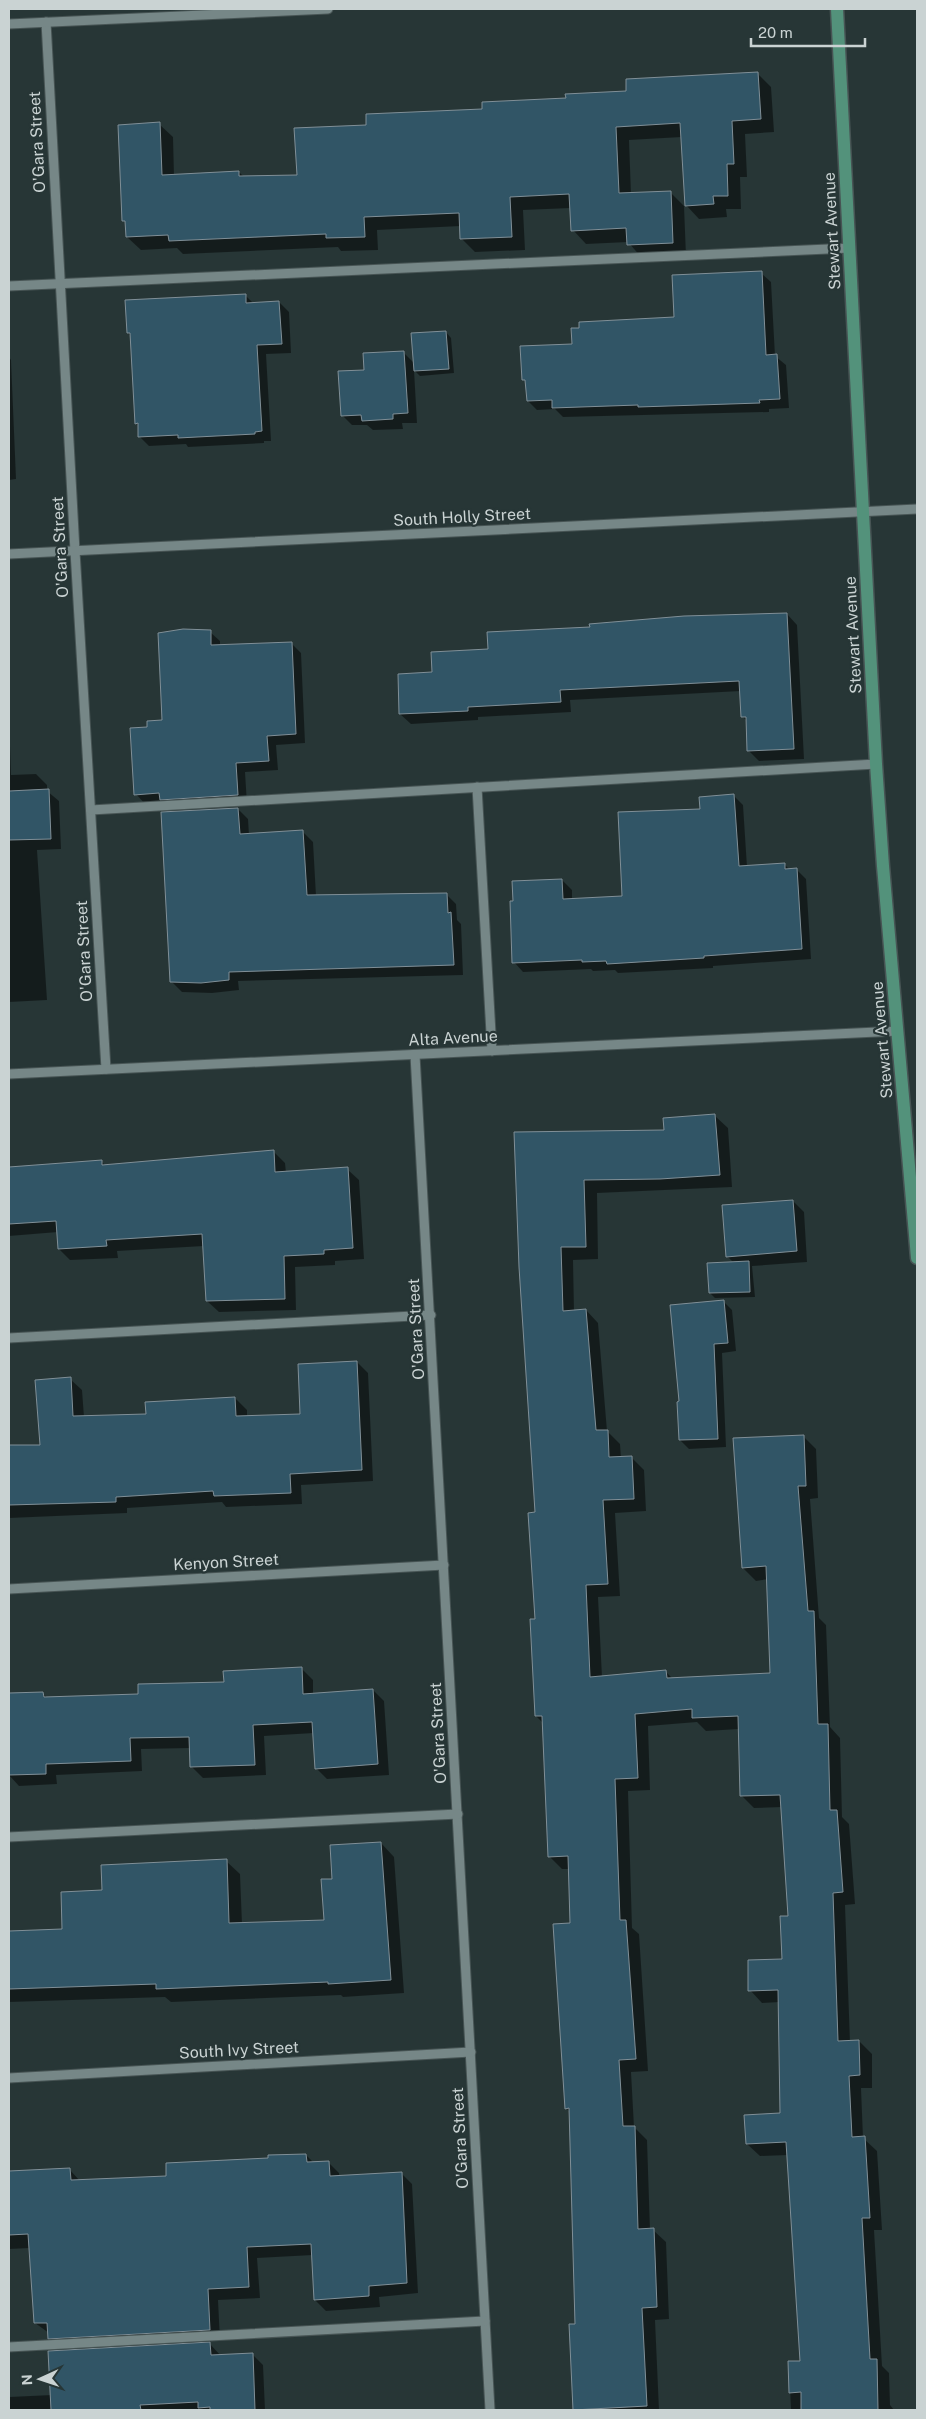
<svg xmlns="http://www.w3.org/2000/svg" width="926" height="2419" viewBox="0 0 926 2419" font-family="'Public Sans',sans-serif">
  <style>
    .shadow { fill: #0007 }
    .building { fill: #315566; stroke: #808f97 }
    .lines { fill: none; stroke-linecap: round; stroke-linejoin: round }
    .minor-casing { stroke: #475454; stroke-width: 11 }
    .major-casing { stroke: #475454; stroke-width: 15 }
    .minor { stroke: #768787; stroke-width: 9 }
    .major { stroke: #53927b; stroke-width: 12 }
    .labels { text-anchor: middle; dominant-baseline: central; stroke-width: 4.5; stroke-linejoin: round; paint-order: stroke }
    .street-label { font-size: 16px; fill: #cad3d3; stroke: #273636 }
  </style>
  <rect width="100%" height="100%" fill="#273636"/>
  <g class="shadow">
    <path d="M 758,74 L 771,87 L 774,132 L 745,134 L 747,177 L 740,177 L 741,209 L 726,209 L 727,217 L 699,219 L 686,205 L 682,137 L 629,140 L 631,194 L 670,192 L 684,206 L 686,256 L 642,258 L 628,242 L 586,244 L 573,230 L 571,208 L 523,210 L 525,250 L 475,252 L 462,239 L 461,226 L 377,230 L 378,250 L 341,251 L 338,247 L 183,254 L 177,248 L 141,250 L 127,237 L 127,223 L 123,220 L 159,124 L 173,137 L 174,176 L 239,172 L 244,177 L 298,176 L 368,126 Z"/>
    <path d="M 761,273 L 771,282 L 775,356 L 786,365 L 789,408 L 769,409 L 769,412 L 563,417 L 555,409 L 537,410 L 528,401 L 527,382 L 523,379 L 574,345 L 675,318 Z"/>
    <path d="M 245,295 L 253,303 L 279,302 L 289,312 L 291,353 L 266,354 L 271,441 L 264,441 L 264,443 L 188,447 L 186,444 L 149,446 L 140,437 L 139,426 L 136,423 L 131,336 L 128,333 Z"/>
    <path d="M 446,332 L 451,338 L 454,373 L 420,376 L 414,370 L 417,423 L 402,423 L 403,429 L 373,430 L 367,425 L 352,425 L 342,415 L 365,372 L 404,353 L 414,363 Z"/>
    <path d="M 9,357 L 11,360 L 16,479 L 9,480 Z"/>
    <path d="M 787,614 L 797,625 L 804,759 L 759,761 L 749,751 L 747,721 L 742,716 L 741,691 L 570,700 L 571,712 L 478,717 L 478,720 L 411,724 L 400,714 L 433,673 L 489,651 Z"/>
    <path d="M 210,632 L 220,641 L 220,646 L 291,643 L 301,653 L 305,743 L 276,745 L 278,770 L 245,772 L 247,804 L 145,804 L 136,794 L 149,729 L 163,721 Z"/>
    <path d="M 9,717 L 11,775 L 36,774 L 47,785 L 47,791 L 59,801 L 61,849 L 37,850 L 47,1000 L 9,1002 Z"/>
    <path d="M 733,795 L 743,805 L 747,867 L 784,864 L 790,870 L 796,869 L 806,879 L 811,959 L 713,966 L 713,968 L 618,973 L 615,970 L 593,971 L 591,969 L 523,972 L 514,962 L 562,880 L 572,890 L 572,900 L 623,897 L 701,810 Z"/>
    <path d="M 238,809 L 248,819 L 249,835 L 303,832 L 313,842 L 316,896 L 446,894 L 456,904 L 457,920 L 461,924 L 463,975 L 238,981 L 239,990 L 212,993 L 182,992 L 171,981 Z"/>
    <path d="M 715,1116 L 728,1128 L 732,1187 L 597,1193 L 598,1259 L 573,1260 L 574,1311 L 586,1310 L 598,1323 L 607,1431 L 620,1444 L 621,1458 L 631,1457 L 644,1470 L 646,1511 L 615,1513 L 620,1596 L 598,1597 L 602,1677 L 665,1671 L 673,1679 L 771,1674 L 768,1579 L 756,1581 L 743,1568 L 803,1436 L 816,1449 L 818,1498 L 810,1499 L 819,1618 L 826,1625 L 830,1727 L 840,1738 L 842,1817 L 849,1824 L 855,1904 L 845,1905 L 850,2042 L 859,2041 L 872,2054 L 872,2088 L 861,2088 L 863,2138 L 877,2151 L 882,2230 L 874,2230 L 882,2366 L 889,2373 L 890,2405 L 894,2410 L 791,2410 L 789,2363 L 801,2362 L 788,2155 L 760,2156 L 747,2144 L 782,2114 L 780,2002 L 762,2003 L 750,1990 L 783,1961 L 789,1917 L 782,1807 L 754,1808 L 741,1795 L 739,1729 L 706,1731 L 697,1722 L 648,1726 L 650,1790 L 628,1791 L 632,1928 L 639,1934 L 648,2071 L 631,2072 L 634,2127 L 647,2140 L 650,2230 L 653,2230 L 666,2242 L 669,2319 L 655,2320 L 659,2410 L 574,2409 L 576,2325 L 570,2112 L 566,2108 L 571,1925 L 570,1869 L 562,1869 L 550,1857 L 543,1723 L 536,1716 L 537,1514 L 515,1133 L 665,1131 Z"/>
    <path d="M 273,1151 L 285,1163 L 286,1173 L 347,1169 L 359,1180 L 364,1259 L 335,1261 L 335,1265 L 295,1267 L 296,1310 L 219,1312 L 207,1301 L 204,1246 L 117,1251 L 118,1258 L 70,1260 L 59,1249 L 58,1232 L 9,1236 L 9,1168 L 101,1161 L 106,1166 Z"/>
    <path d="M 793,1201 L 804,1212 L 807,1262 L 752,1266 L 755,1297 L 715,1298 L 710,1293 L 734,1263 L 727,1256 Z"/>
    <path d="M 723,1301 L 732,1310 L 736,1351 L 722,1353 L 726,1447 L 689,1449 L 680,1440 Z"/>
    <path d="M 357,1362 L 368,1373 L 373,1481 L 301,1485 L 302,1504 L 226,1507 L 222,1502 L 127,1508 L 127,1513 L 9,1518 L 9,1447 L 41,1446 L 70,1379 L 82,1390 L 84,1417 L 148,1415 L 235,1398 L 247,1410 L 247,1417 L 302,1415 Z"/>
    <path d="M 302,1669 L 313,1680 L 313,1695 L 373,1690 L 384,1701 L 389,1775 L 327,1779 L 316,1768 L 314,1733 L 264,1736 L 266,1775 L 203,1778 L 192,1767 L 191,1748 L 141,1749 L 142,1771 L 56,1775 L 57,1784 L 19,1786 L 9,1775 L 9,1695 L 43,1694 L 48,1698 L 140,1695 L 225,1683 Z"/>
    <path d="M 381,1843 L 394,1857 L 404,1993 L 343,1997 L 341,1995 L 171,2002 L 165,1997 L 9,2002 L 9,1932 L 64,1930 L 103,1892 L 226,1861 L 240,1874 L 242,1924 L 325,1921 L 334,1880 Z"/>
    <path d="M 306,2155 L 314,2163 L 328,2162 L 339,2173 L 339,2177 L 401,2173 L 412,2184 L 418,2293 L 379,2297 L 380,2307 L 326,2311 L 315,2300 L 313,2255 L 257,2258 L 260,2298 L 218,2300 L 220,2340 L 60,2349 L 49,2338 L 49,2333 L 35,2323 L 30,2248 L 9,2249 L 9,2172 L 70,2170 L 80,2181 L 168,2177 Z"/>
    <path d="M 210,2344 L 221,2356 L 252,2354 L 263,2365 L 265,2410 L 9,2410 L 9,2397 L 52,2395 Z"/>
  </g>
  <g class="building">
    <path d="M 758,72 L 761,119 L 732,121 L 734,164 L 727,164 L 728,196 L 713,196 L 714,204 L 685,206 L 680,123 L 616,127 L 619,193 L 671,191 L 673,243 L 627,245 L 626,228 L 571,231 L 569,194 L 510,197 L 512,237 L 460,239 L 459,213 L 364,217 L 365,237 L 326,238 L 326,234 L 169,241 L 168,235 L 126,237 L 125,221 L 122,221 L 118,125 L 160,122 L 162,175 L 239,171 L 239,176 L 297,175 L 294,128 L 366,125 L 366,114 L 482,109 L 482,102 L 566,98 L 565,94 L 626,91 L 626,79 Z"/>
    <path d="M 762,271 L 766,355 L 777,354 L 780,399 L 759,400 L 760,403 L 638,407 L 638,405 L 552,408 L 552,400 L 527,401 L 525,380 L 522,380 L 520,346 L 572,344 L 571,328 L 579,328 L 579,322 L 674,317 L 672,275 Z"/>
    <path d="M 246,294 L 246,303 L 279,301 L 282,344 L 257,345 L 262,431 L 255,432 L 255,434 L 178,438 L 178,435 L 138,437 L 138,423 L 135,424 L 130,333 L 127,333 L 125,300 Z"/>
    <path d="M 446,331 L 449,369 L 414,371 L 411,333 Z"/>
    <path d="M 404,351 L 408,413 L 393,414 L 393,419 L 362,421 L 361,415 L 341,416 L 338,371 L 364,370 L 363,353 Z"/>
    <path d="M 787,613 L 794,749 L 747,751 L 746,717 L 741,717 L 739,681 L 560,690 L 561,702 L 468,707 L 468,711 L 399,714 L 398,674 L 432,672 L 431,652 L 488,649 L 487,632 L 590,627 L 589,624 L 684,616 Z"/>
    <path d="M 183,629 L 211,630 L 211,645 L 292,642 L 296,734 L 267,736 L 269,761 L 236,763 L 238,795 L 160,800 L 159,793 L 134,795 L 130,728 L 147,727 L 147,721 L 162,720 L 158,633 Z"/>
    <path d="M 49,789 L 51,839 L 9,840 L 9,791 Z"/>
    <path d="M 734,794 L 739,866 L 785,863 L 785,869 L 797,868 L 802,949 L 704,956 L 704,958 L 607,964 L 606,961 L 582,962 L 582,960 L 512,963 L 510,901 L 513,901 L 512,881 L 562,879 L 563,899 L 622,896 L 618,812 L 700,809 L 699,797 Z"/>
    <path d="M 238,808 L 240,834 L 303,830 L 307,895 L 447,893 L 448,913 L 451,912 L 454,965 L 229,972 L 229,980 L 201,983 L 170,982 L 161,812 Z"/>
    <path d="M 715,1114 L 720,1175 L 660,1179 L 584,1180 L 586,1247 L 561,1247 L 563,1311 L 586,1309 L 596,1430 L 608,1430 L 609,1457 L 632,1456 L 634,1499 L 603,1500 L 608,1584 L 586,1585 L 590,1677 L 666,1670 L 667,1678 L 770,1673 L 766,1566 L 742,1568 L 733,1438 L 804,1435 L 806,1486 L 798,1486 L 808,1611 L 814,1611 L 818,1724 L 828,1724 L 830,1810 L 837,1810 L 843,1892 L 833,1893 L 838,2041 L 859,2040 L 860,2075 L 849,2076 L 852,2137 L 865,2136 L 870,2218 L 862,2218 L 870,2359 L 877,2359 L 878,2410 L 801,2410 L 801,2392 L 789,2393 L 788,2361 L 800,2361 L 786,2142 L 746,2144 L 744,2115 L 780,2113 L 778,1990 L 748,1991 L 748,1960 L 782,1959 L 780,1916 L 788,1916 L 780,1795 L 740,1796 L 738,1716 L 692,1718 L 692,1709 L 635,1714 L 638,1778 L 615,1779 L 620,1920 L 626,1920 L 636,2059 L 619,2060 L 623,2126 L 635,2126 L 638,2229 L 654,2228 L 657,2307 L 642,2308 L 647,2406 L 573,2410 L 569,2324 L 575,2324 L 569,2108 L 565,2109 L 553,1924 L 570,1923 L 568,1856 L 548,1857 L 542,1716 L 535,1716 L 530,1619 L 535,1619 L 528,1513 L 535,1512 L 519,1267 L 514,1132 L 664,1130 L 663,1118 Z"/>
    <path d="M 274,1150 L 275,1172 L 348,1167 L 353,1248 L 324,1250 L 324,1254 L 284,1256 L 285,1299 L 206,1301 L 202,1234 L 106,1240 L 107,1246 L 58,1249 L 56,1221 L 9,1224 L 9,1167 L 102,1160 L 102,1165 Z"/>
    <path d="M 793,1200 L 797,1251 L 726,1257 L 722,1205 Z"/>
    <path d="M 749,1261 L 750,1292 L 709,1293 L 707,1263 Z"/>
    <path d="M 724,1300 L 728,1343 L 714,1344 L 718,1439 L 679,1440 L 677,1402 L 679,1401 L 670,1305 Z"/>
    <path d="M 357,1361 L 362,1470 L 290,1474 L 291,1493 L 214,1496 L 213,1491 L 116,1497 L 116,1502 L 9,1505 L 9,1445 L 40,1445 L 35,1380 L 71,1377 L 73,1416 L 146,1414 L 145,1402 L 235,1397 L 236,1416 L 300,1414 L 298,1364 Z"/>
    <path d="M 302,1667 L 303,1694 L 373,1689 L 378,1764 L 315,1769 L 312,1722 L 253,1725 L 255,1765 L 190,1767 L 189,1737 L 130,1738 L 131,1761 L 46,1764 L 46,1774 L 9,1775 L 9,1693 L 43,1692 L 44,1697 L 138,1694 L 138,1684 L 224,1682 L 223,1671 Z"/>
    <path d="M 381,1842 L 391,1980 L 328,1984 L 328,1982 L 156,1989 L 156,1984 L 9,1989 L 9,1931 L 62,1929 L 61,1892 L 102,1890 L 101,1865 L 227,1859 L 229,1923 L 324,1920 L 321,1879 L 332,1879 L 330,1845 Z"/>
    <path d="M 306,2154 L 307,2162 L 329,2161 L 330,2176 L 402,2172 L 407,2283 L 369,2286 L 369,2296 L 314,2300 L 311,2244 L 247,2247 L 249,2287 L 208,2289 L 210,2330 L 48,2339 L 47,2323 L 34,2323 L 28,2234 L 9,2235 L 9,2171 L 70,2168 L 71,2180 L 166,2176 L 166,2163 L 268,2158 L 268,2155 Z"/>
    <path d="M 210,2342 L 211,2355 L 253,2353 L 255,2410 L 210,2410 L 210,2407 L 198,2408 L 198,2402 L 140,2405 L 141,2410 L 51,2410 L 48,2351 Z"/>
  </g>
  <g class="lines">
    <g class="minor-casing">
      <g id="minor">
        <path d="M 46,22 L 75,551 L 106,1069"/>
        <path d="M 9,24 L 328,9"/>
        <path d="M 9,286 L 850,248"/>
        <path d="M 9,554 L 917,509"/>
        <path d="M 477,787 L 492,1051"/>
        <path d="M 91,810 L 876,764"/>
        <path d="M 415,1055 L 490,2410"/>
        <path d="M 9,1074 L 898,1031"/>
        <path d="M 9,1338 L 431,1315"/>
        <path d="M 9,1589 L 444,1565"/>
        <path d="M 9,1837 L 458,1814"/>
        <path d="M 9,2078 L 471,2052"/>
        <path d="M 9,2347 L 485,2321"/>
      </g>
    </g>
    <g class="major-casing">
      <path id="major" d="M 837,9 L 876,764 L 883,866 L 917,1258"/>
    </g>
    <use href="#minor" class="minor"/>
    <use href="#major" class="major"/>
  </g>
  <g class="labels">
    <g class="street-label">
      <text transform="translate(37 142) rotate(-93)">O'Gara Street</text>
      <text transform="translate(832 231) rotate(-93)">Stewart Avenue</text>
      <text transform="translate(462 517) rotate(-3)">South Holly Street</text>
      <text transform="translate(60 547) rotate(-93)">O'Gara Street</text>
      <text transform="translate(853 635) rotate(-93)">Stewart Avenue</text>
      <text transform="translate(84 951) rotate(-93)">O'Gara Street</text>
      <text transform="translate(453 1038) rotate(-3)">Alta Avenue</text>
      <text transform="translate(882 1040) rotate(-95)">Stewart Avenue</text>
      <text transform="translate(416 1329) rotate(-93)">O'Gara Street</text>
      <text transform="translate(226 1562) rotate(-3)">Kenyon Street</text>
      <text transform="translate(438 1733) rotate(-93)">O'Gara Street</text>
      <text transform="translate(239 2050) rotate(-3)">South Ivy Street</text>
      <text transform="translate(460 2138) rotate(-93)">O'Gara Street</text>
    </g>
  </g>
  <rect width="926" height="2419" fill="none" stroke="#cad3d3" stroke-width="20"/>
  <g transform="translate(40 2379) rotate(267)" stroke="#273636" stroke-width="4" paint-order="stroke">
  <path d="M0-4L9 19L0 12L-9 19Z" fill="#cad3d3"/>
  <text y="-8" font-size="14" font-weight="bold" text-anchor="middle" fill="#cad3d3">N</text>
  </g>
  <path d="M751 38v8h114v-8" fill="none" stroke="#cad3d3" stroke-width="2.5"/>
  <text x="758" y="38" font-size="15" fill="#cad3d3" stroke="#273636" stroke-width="4" paint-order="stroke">20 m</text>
</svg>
